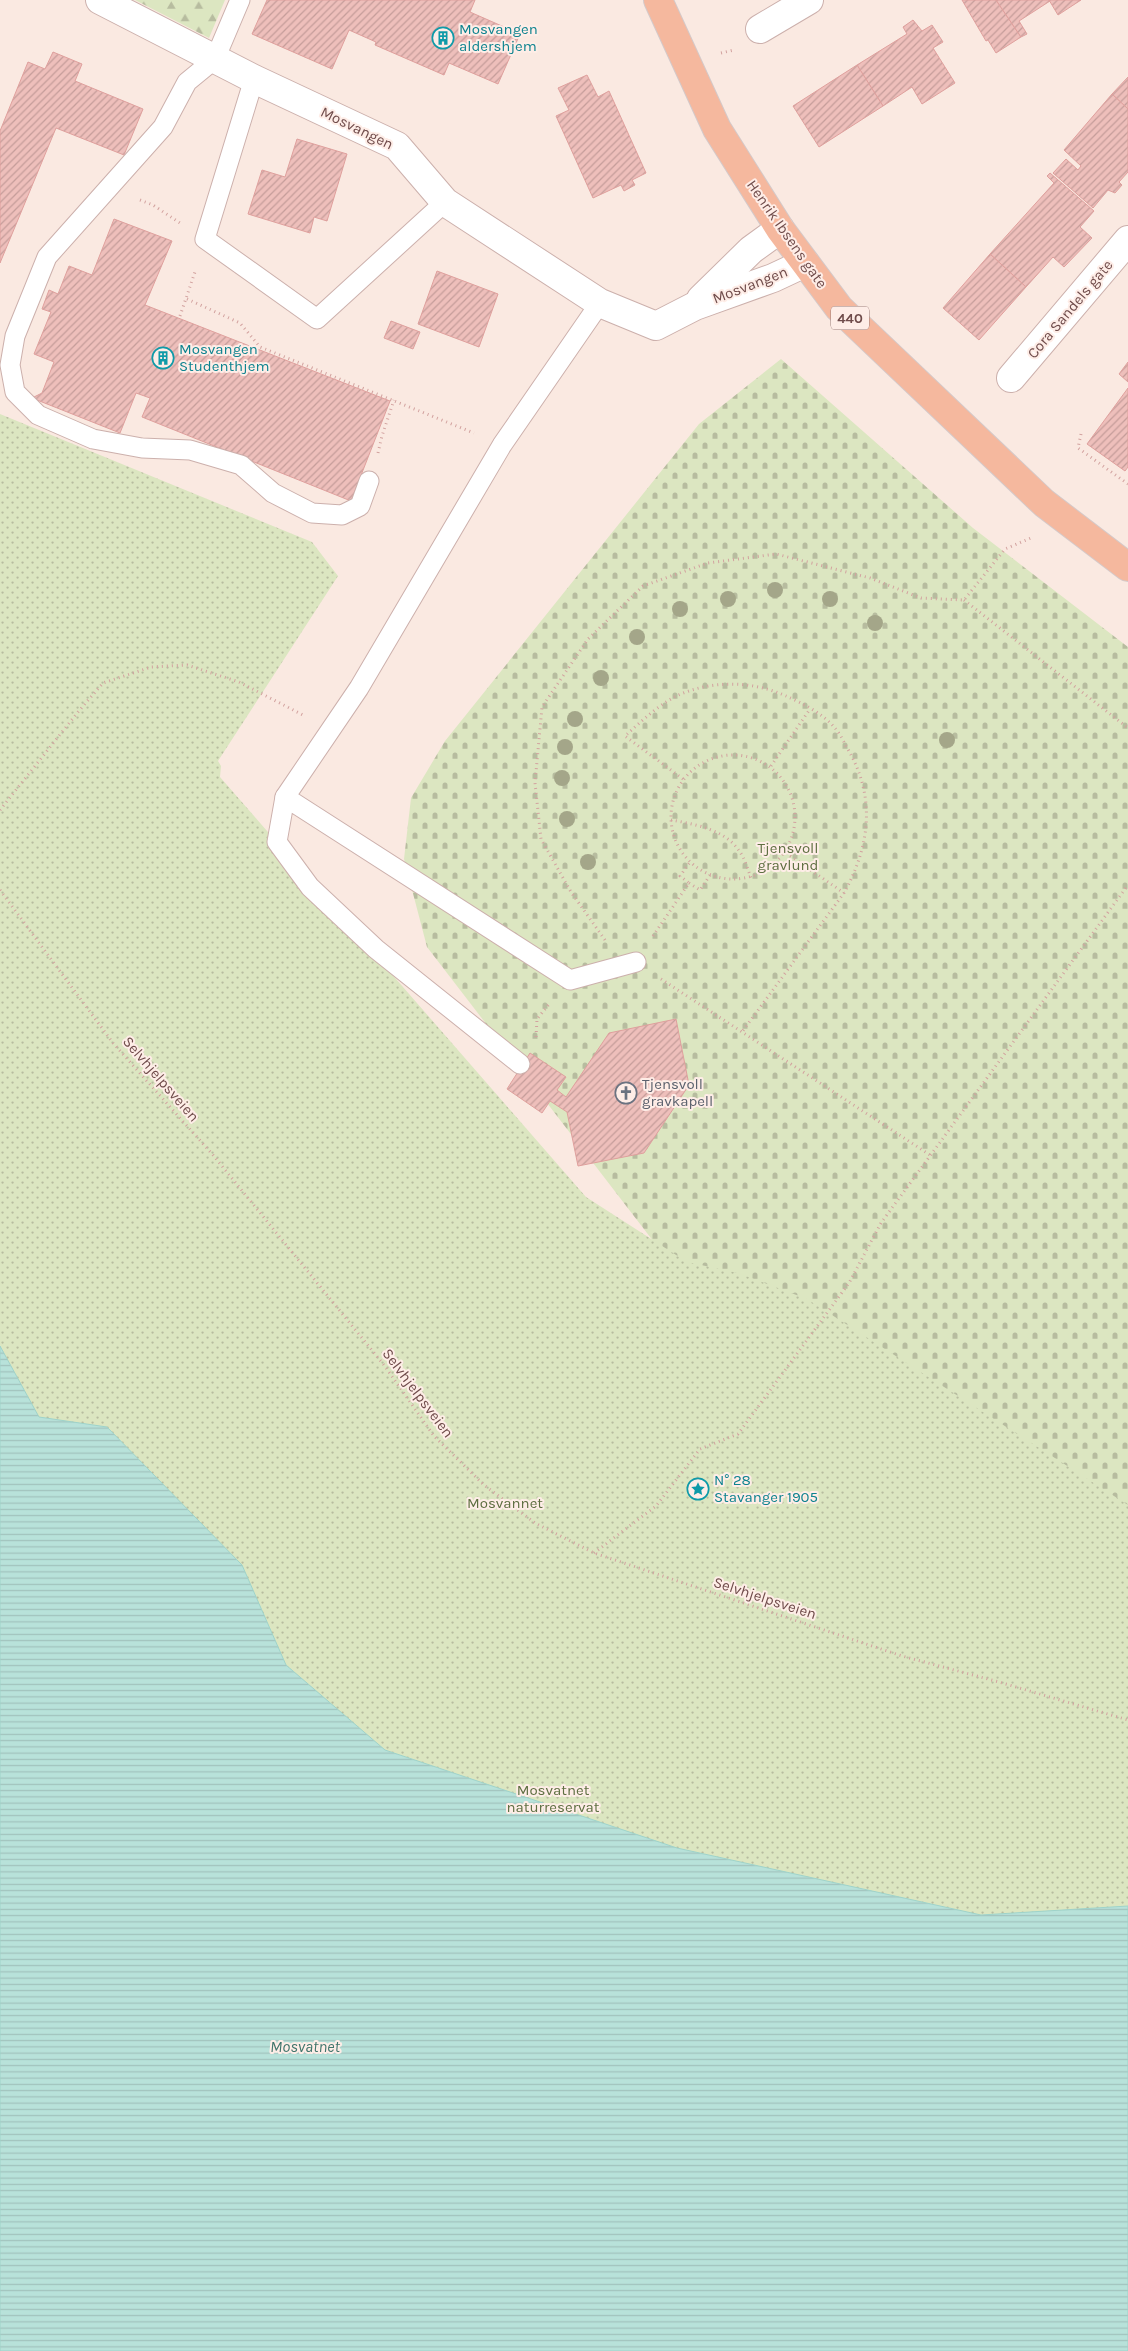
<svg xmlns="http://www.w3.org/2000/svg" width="1128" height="2351" viewBox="0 0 1128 2351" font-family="Karla,sans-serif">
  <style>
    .forest { fill: url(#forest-firs) }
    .cemetery { fill: url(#cemetery-stones) }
    .park { fill: url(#park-dots) }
    .water { fill: url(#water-rules); stroke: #9fd3ca }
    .building { fill: url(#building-hatch); stroke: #dfa09d }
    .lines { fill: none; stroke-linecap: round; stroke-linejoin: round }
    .lane-casing { stroke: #ccb0ac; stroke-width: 21 }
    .street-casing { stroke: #ccb0ac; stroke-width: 30 }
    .primary-casing { stroke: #d4c9c9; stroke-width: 30 }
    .path { stroke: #d2a29f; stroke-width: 3; stroke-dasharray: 1 4; stroke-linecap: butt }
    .lane { stroke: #fff; stroke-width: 19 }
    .street { stroke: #fff; stroke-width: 28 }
    .primary { stroke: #f5b89e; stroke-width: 28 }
    .tree { fill: #a4a689 }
    .labels { text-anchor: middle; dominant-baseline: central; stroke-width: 4; stroke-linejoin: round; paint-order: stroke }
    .shield { fill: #feede7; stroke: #9a7c79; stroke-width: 1 }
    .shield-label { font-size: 14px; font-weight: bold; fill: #6f4b4a }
    .culture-label { font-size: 15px; fill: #0d838f; stroke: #feede7; text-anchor: start }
    .street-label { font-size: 15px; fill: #6f4b4a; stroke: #feede7 }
    .park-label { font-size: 15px; fill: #5e6f41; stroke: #feede7 }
    .worship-label { font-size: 15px; fill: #5b616d; stroke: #feede7; text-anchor: start }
    .water-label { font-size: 16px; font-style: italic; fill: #40756c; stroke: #feede7 }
  </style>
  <defs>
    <pattern id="forest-firs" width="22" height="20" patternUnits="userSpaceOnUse" patternTransform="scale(1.25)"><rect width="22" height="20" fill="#dce6c1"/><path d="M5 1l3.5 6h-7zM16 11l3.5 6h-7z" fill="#b7bc9f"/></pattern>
    <pattern id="cemetery-stones" width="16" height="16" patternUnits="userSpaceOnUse" patternTransform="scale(1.25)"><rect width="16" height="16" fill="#dce6c1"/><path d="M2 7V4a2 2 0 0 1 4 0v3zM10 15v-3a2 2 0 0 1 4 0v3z" fill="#b7bc9f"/></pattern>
    <pattern id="park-dots" width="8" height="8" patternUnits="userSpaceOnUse" patternTransform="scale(1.25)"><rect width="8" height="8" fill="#dce6c1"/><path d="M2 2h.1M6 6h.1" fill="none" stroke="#b7bc9f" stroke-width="1.8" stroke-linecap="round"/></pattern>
    <pattern id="water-rules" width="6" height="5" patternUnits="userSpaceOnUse" patternTransform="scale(1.25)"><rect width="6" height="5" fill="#b8e2da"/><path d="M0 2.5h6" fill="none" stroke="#a1c3bd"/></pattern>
    <pattern id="building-hatch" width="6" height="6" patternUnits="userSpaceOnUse" patternTransform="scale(1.25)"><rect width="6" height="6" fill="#eebfbb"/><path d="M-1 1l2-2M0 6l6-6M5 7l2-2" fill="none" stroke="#c59d9a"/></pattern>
  </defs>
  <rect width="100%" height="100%" fill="#fae9e1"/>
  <path class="forest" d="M 135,0 L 225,0 L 209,38 Z"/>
  <path class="cemetery" d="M 781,359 L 973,528 L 1128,647 L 1128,1633 L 780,1406 L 427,947 L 404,859 L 411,798 L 445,741 L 699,424 Z"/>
  <path class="park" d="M 0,414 L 312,542 L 338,576 L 218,761 L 221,766 L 220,777 L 586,1197 L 687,1262 L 738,1273 L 807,1299 L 1128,1505 L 1128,2351 L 0,2351 Z"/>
  <path class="water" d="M 0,1346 L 39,1417 L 107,1427 L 242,1565 L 286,1665 L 385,1750 L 677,1848 L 981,1915 L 1128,1906 L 1128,2351 L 0,2351 Z"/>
  <g class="building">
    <path d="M 267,0 L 475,0 L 470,12 L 520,34 L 498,84 L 449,63 L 444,75 L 375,45 L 376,42 L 349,30 L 332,69 L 252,34 Z"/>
    <path d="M 962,0 L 996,0 L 1021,37 L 996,53 L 988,40 L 986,41 Z"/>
    <path d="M 996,0 L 1049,0 L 1050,1 L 1019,21 L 1027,34 L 1021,37 Z"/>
    <path d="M 1049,0 L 1081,0 L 1058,15 Z"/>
    <path d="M 913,20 L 922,31 L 932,25 L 943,42 L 933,48 L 955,83 L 922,104 L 912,87 L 883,106 L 857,65 L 907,34 L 903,27 Z"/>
    <path d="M 53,52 L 82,64 L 75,81 L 143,109 L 124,155 L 56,128 L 0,263 L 0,131 L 28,62 L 45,69 Z"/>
    <path d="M 857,65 L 883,106 L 819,147 L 793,106 Z"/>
    <path d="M 587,75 L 598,97 L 609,91 L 646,173 L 632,180 L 635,185 L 624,191 L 621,185 L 593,198 L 556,116 L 569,110 L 558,88 Z"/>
    <path d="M 1128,77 L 1128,109 L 1112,94 Z"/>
    <path d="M 1112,94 L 1128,109 L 1128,172 L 1119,182 L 1122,185 L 1115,193 L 1108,190 L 1093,208 L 1053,173 L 1066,159 L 1078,170 L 1081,166 L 1064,150 Z"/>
    <path d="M 297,139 L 347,154 L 327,221 L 314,217 L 310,233 L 248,214 L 262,170 L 285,177 Z"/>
    <path d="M 1050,173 L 1094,211 L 1080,227 L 1092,238 L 1064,267 L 1053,257 L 1026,287 L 990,254 L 1054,183 L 1047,176 Z"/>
    <path d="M 114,219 L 172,241 L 145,305 L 390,401 L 351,501 L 142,417 L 150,398 L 136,393 L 120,433 L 32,398 L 42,393 L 54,362 L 34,354 L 51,312 L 42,309 L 49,290 L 58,294 L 69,266 L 92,275 Z"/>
    <path d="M 990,254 L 1026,287 L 979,340 L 943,308 Z"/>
    <path d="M 437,271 L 498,294 L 479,347 L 418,324 Z"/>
    <path d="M 391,321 L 420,332 L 413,349 L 384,338 Z"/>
    <path d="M 1128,362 L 1128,382 L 1119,374 Z"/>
    <path d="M 1128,388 L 1128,467 L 1125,471 L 1087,444 Z"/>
    <path d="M 676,1019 L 689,1085 L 644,1153 L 578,1166 L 567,1112 L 550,1101 L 542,1113 L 507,1089 L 530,1053 L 566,1077 L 557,1090 L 566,1097 L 609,1033 Z"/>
  </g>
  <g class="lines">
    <g class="lane-casing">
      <g id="lane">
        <path d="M 240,0 L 215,59 L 187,82 L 163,127 L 47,257 L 15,336 L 10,365 L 15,392 L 38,415 L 93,439 L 142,448 L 190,450 L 241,465 L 273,493 L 312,513 L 342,515 L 360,506 L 369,481"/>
        <path d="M 254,79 L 205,239 L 317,319 L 445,202"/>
        <path d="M 285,797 L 359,688 L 502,445 L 600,303"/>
        <path d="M 520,1064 L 376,949 L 310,887 L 277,842 L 285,797 L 570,980 L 636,962"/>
      </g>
    </g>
    <g class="street-casing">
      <g id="street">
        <path d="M 100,0 L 254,79 L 397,146 L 445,202 L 600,303 L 656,326 L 695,306 L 773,278 L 805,263"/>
        <path d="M 760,29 L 809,0"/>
        <path d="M 701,299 L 751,250 L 780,229"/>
        <path d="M 1011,378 L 1128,240"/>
      </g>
    </g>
    <g class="primary-casing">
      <path id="primary" d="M 658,0 L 717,129 L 780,229 L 839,308 L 1044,503 L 1128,567"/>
    </g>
    <g class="path">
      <path d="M 721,53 L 734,50"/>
      <path d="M 140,200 L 153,205 L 180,223"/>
      <path d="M 187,299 L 240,323 L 260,347 L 474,433"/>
      <path d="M 180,316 L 196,269"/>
      <path d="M 1081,434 L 1078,448 L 1128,484"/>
      <path d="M 378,453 L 382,436 L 394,400"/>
      <path d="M 964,600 L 1128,728"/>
      <circle cx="733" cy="817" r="62"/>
      <path d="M 771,766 L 810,709"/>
      <path d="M 683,779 L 625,736 C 643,720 663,700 686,692 C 719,680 755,682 786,696 C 802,703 822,713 834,727 C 839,732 843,740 846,746 C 876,795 871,844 844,893 L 742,1032"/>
      <path d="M 0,810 L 78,712 L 103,683 L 151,667 L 187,665 L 239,682 L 303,715"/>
      <path d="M 671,820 C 695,824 726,830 740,852 C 745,859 748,870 751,878"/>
      <path d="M 786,853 L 844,893"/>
      <path d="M 689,883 L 700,890 L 710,875"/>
      <path d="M 0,890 L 113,1043 L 213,1155 L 384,1365 L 434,1436 L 484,1485 L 535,1523 L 594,1553 L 902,1656 L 999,1682 L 1128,1720"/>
      <path d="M 653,936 L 689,883 L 680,876 L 690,862"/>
      <path d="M 605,940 L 571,892 L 541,839 L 535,783 L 542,707 L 588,639 L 643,586 L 708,563 L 776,554 L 870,578 L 921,598 L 964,600 L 1005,549 L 1031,538"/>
      <path d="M 661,979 L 930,1155"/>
      <path d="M 536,1037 L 537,1019 L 550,1003"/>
      <path d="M 594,1553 L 656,1506 L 700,1449 L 738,1434 L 849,1283 L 881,1223 L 1128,885"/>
    </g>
    <use href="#lane" class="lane"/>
    <use href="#street" class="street"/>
    <use href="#primary" class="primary"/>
  </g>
  <g class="tree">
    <circle cx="775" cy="590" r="8"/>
    <circle cx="728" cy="599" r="8"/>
    <circle cx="830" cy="599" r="8"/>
    <circle cx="680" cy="609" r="8"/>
    <circle cx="875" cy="623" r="8"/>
    <circle cx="637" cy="637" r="8"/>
    <circle cx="601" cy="678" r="8"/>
    <circle cx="575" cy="719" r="8"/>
    <circle cx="947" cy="740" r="8"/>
    <circle cx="565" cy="747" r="8"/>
    <circle cx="562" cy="778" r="8"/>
    <circle cx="567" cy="819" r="8"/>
    <circle cx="588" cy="862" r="8"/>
  </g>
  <defs>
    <g id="building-ring" transform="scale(1.125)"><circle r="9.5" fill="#feede7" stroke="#0f9aa8" stroke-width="1.5"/><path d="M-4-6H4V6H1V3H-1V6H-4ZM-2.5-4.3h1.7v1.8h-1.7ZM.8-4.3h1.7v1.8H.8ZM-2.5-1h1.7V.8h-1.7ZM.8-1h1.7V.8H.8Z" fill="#0f9aa8"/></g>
    <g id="church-ring" transform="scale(1.125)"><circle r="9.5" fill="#feede7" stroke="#6b7280" stroke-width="1.5"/><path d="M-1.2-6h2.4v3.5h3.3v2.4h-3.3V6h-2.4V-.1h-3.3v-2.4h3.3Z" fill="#6b7280"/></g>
    <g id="sight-ring" transform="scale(1.125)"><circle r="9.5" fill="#feede7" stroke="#0f9aa8" stroke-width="1.5"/><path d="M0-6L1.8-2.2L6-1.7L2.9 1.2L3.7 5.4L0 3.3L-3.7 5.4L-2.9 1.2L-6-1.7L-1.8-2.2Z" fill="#0f9aa8"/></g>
  </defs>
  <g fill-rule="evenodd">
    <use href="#building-ring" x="443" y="38"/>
    <use href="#building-ring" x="163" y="358"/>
    <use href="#church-ring" x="626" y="1093"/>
    <use href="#sight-ring" x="698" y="1489"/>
  </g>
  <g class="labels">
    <rect class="shield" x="831" y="306.5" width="38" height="23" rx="4"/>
    <g class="shield-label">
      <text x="850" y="318">440</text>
    </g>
    <g class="culture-label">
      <text x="459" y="29">Mosvangen<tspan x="459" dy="17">aldershjem</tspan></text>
      <text x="179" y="349">Mosvangen<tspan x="179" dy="17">Studenthjem</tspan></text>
      <text x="714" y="1480">N° 28<tspan x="714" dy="17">Stavanger 1905</tspan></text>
    </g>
    <g class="street-label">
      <text transform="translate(357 128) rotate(26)">Mosvangen</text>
      <text transform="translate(787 234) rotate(55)">Henrik Ibsens gate</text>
      <text transform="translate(750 285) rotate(-21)">Mosvangen</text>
      <text transform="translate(1070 309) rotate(-50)">Cora Sandels gate</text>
      <text transform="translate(161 1079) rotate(49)">Selvhjelpsveien</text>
      <text transform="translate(418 1393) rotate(53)">Selvhjelpsveien</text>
      <text transform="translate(765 1598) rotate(18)">Selvhjelpsveien</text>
    </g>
    <g class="park-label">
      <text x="788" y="848">Tjensvoll<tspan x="788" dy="17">gravlund</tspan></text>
      <text x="505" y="1503">Mosvannet</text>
      <text x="553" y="1790">Mosvatnet<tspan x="553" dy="17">naturreservat</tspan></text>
    </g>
    <g class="worship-label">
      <text x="642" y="1084">Tjensvoll<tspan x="642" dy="17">gravkapell</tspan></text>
    </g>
    <g class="water-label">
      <text x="305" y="2046">Mosvatnet</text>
    </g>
  </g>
</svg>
